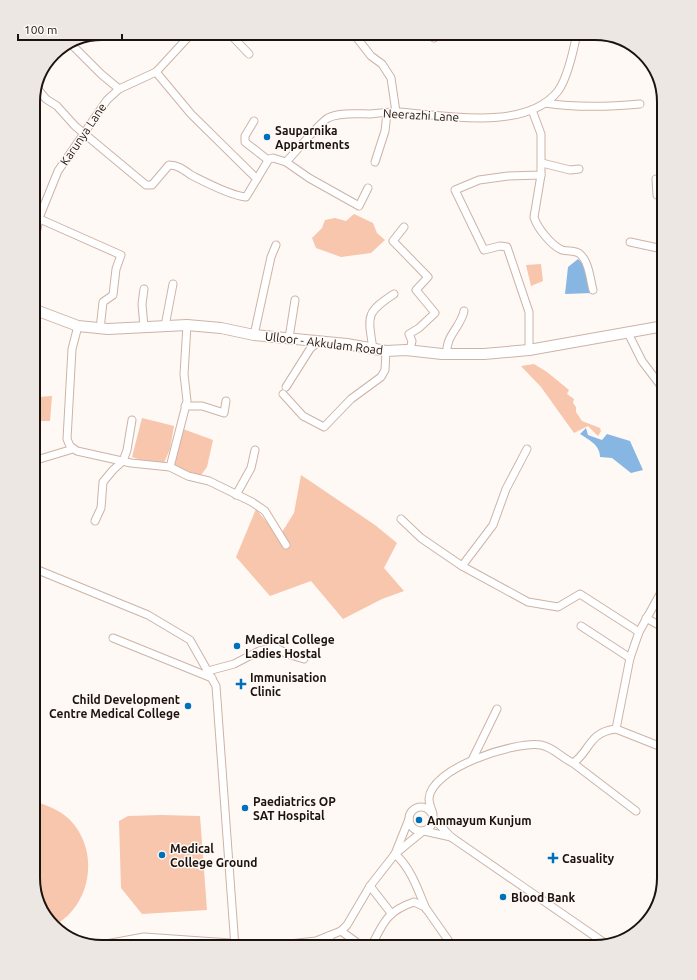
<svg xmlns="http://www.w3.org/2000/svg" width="697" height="980" viewBox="0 0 697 980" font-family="Ubuntu,sans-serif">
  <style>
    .green { fill: #f7c6ac }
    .water { fill: #88b6e3 }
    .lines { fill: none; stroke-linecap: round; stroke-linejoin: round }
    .minor-casing { stroke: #cdb3a6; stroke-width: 9 }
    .secondary-casing { stroke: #cdb3a6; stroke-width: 12 }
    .minor { stroke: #fff; stroke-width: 7 }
    .secondary { stroke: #fff; stroke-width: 10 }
    .poi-dot { fill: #0170bb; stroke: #fff9f6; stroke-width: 1.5 }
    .labels { text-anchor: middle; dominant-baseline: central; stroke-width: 3; stroke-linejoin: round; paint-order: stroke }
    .street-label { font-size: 12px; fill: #1c130e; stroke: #fff9f6 }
    .poi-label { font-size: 12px; font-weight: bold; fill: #1c130e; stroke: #fff9f6; text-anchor: start }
    .rim { fill: none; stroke: #1c130e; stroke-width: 2 }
  </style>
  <rect width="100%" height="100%" fill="#fff9f6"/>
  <g class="green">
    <path d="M 354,214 L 373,223 L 377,233 L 385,240 L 371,253 L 341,257 L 316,248 L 312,238 L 322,228 L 325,220 L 335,218 L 346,221 Z"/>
    <path d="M 541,264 L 543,281 L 531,286 L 526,265 Z"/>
    <path d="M 534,364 L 547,372 L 569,390 L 567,394 L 574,399 L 573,403 L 576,407 L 576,412 L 582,421 L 600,428 L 601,431 L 598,436 L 588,426 L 574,433 L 541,387 L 521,366 Z"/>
    <path d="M 52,396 L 50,421 L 38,421 L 37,397 Z"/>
    <path d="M 142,418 L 174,426 L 170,449 L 164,463 L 144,461 L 132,457 Z"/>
    <path d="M 183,429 L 213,440 L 207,467 L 201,475 L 173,467 Z"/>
    <path d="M 301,475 L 375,525 L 397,543 L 384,568 L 404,591 L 382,599 L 343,619 L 311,581 L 270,596 L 236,557 L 256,509 L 279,537 L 294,513 Z"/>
    <path d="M 33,801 C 46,805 58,809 69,819 C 100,850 92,904 55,925 L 42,913 L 33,878 Z"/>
    <path d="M 161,815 L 200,816 L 207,910 L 142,914 L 121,888 L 119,821 L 128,816 Z"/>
  </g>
  <g class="water">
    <path d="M 578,259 L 588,269 L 593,293 L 565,294 L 568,267 Z"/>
    <path d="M 586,428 L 588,435 L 602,440 L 607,434 L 630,441 L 643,470 L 631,473 L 612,458 L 600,457 C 600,445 589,440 580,434 Z"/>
  </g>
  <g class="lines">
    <g class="minor-casing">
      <g id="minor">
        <path d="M 229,33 L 249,54"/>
        <path d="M 357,33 L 357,38 L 371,56 L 382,64 L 391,78 L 396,112"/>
        <path d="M 434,38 L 440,33"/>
        <path d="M 71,44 L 101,74 L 119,89"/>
        <path d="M 156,72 L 191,114 L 257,179"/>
        <path d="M 36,87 L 46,99 L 57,106 L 75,126 L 146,185 L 152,185 L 169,165 C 178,165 184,170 191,175 C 205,182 231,196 246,197 L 269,159 L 273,158 L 286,162 C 295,153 319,123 328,118 C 340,112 358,114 370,114 C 379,113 389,112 398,112 C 443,115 526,132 558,91 C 567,79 574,48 577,33"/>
        <path d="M 545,103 C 577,108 608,107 640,104"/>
        <path d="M 254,121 L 245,136 L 245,142 L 268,160"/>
        <path d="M 286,162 L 309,178 L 359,206 L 368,188"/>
        <path d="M 375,162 L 385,131 L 387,113"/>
        <path d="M 542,163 L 570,170 L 579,169"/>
        <path d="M 541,175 L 534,217 C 537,228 552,246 562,250 C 569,252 575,250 580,254 C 589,262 590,279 593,290"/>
        <path d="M 656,179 L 657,195 L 664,196"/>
        <path d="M 33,216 L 121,255 L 116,269 L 113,295 L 103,302 L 100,329"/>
        <path d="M 404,227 L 393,241 L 428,277 L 416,290 L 435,313 L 419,328 L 409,334 L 412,341 L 410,350"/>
        <path d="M 630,242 L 658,248 L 664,247"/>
        <path d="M 33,250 L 39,218 L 58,171 L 107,100 L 119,89 L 156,72 L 192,33"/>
        <path d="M 144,289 L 142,304 L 144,327"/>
        <path d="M 78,326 L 72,349 L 67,439 L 70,446 L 77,451 L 131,463 L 170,467 L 188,476 L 209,481 L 252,502 L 265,511 L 286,545"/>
        <path d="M 165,326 L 173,284"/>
        <path d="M 628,333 L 642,361 L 664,390"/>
        <path d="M 254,335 L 271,257 L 276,245"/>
        <path d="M 289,338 L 295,300"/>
        <path d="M 373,349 C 368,316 365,313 394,294"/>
        <path d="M 529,350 L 529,312 L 507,247 L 500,246 L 484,250 L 455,190 L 479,180 L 508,176 L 541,175 L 541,134 L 532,110"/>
        <path d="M 447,354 C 445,336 461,327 464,311"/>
        <path d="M 286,387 L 310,349 L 319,341"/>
        <path d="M 283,394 L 303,416 L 324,427 L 351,399 L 381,377 L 385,370 L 386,351"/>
        <path d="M 185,406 L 202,406 L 224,413 L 226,401"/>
        <path d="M 527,449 L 506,489 L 493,525 L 462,566 L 528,602 L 558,607 L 580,594 L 639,632 L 664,587"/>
        <path d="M 33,461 L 73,449"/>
        <path d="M 170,467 L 187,401 L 184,374 L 187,325"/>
        <path d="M 236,495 L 251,468 L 255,450"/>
        <path d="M 401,519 L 421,538 L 462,566"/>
        <path d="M 95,521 L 101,508 L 103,482 L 113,470 L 123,461 L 127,450 L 132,420"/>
        <path d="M 33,568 L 148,615 L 190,640 L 216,686 L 235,947"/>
        <path d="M 646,618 L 664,628"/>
        <path d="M 581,626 L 630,658"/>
        <path d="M 113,638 L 212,678"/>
        <path d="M 208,671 L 234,664 L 259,651 L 275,647 L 287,654 L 304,659"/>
        <path d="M 616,729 L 630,658 L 639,632"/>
        <path d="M 472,760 L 497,709"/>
        <path d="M 573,763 L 636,811"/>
        <circle cx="421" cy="819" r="12"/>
        <path d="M 433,814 C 432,810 429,804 429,799 C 430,768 515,741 541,745 C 553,747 562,758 573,763 C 590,752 588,732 616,729 L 664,748"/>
        <path d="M 434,819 L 451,837 L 606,944"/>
        <path d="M 424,831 L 451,837"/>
        <path d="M 395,854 C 411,868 418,890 426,909"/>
        <path d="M 395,854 L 409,819"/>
        <path d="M 370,886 L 391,913"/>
        <path d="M 341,931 L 363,947"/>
        <path d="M 329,936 L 332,947"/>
        <path d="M 95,946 L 144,937 L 272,946 L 316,941 L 341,931 L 347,925 L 370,886 L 395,854 L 423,831"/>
        <path d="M 371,947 C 383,923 387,911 414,902 L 425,907 L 453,947"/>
      </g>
    </g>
    <g class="secondary-casing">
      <path id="secondary" d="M 33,309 L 78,326 L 108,329 L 187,325 L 221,328 L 254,335 L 347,344 L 386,351 L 406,350 L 442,354 L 484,354 L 529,350 L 664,326"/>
    </g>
    <use href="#minor" class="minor"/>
    <use href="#secondary" class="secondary"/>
  </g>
  <g class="poi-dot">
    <circle cx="267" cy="137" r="4"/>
    <circle cx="237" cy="646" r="4"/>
    <path d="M239 678h4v4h4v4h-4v4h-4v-4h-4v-4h4z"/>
    <circle cx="188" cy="706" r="4"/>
    <circle cx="245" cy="808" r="4"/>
    <circle cx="419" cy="820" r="4"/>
    <circle cx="162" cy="855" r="4"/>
    <path d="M551 852h4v4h4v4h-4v4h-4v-4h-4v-4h4z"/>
    <circle cx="503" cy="897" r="4"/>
  </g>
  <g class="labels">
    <g class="street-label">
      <text transform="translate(421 115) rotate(3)">Neerazhi Lane</text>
      <text transform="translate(83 134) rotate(-56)">Karunya Lane</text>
      <text transform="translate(324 343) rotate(7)">Ulloor - Akkulam Road</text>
    </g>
    <g class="poi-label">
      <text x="275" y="130">Sauparnika<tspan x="275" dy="14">Appartments</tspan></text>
      <text x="245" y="639">Medical College<tspan x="245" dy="14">Ladies Hostal</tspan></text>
      <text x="250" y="677">Immunisation<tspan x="250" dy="14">Clinic</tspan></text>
      <text x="180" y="699" text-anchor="end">Child Development<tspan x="180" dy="14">Centre Medical College</tspan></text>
      <text x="253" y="801">Paediatrics OP<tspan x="253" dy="14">SAT Hospital</tspan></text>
      <text x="427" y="820">Ammayum Kunjum</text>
      <text x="170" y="848">Medical<tspan x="170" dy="14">College Ground</tspan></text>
      <text x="562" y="858">Casuality</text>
      <text x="511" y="897">Blood Bank</text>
    </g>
  </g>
  <path d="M0 0H697V980H0ZM102 40H595A62 62 0 0 1 657 102V878A62 62 0 0 1 595 940H102A62 62 0 0 1 40 878V102A62 62 0 0 1 102 40Z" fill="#ede7e3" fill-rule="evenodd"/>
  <path class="rim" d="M102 40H595A62 62 0 0 1 657 102V878A62 62 0 0 1 595 940H102A62 62 0 0 1 40 878V102A62 62 0 0 1 102 40Z"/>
  <path d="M18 34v6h104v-6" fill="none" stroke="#1c130e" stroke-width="2"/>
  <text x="24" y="34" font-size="12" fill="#1c130e" stroke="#fff9f6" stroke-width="3" paint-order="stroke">100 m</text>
</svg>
